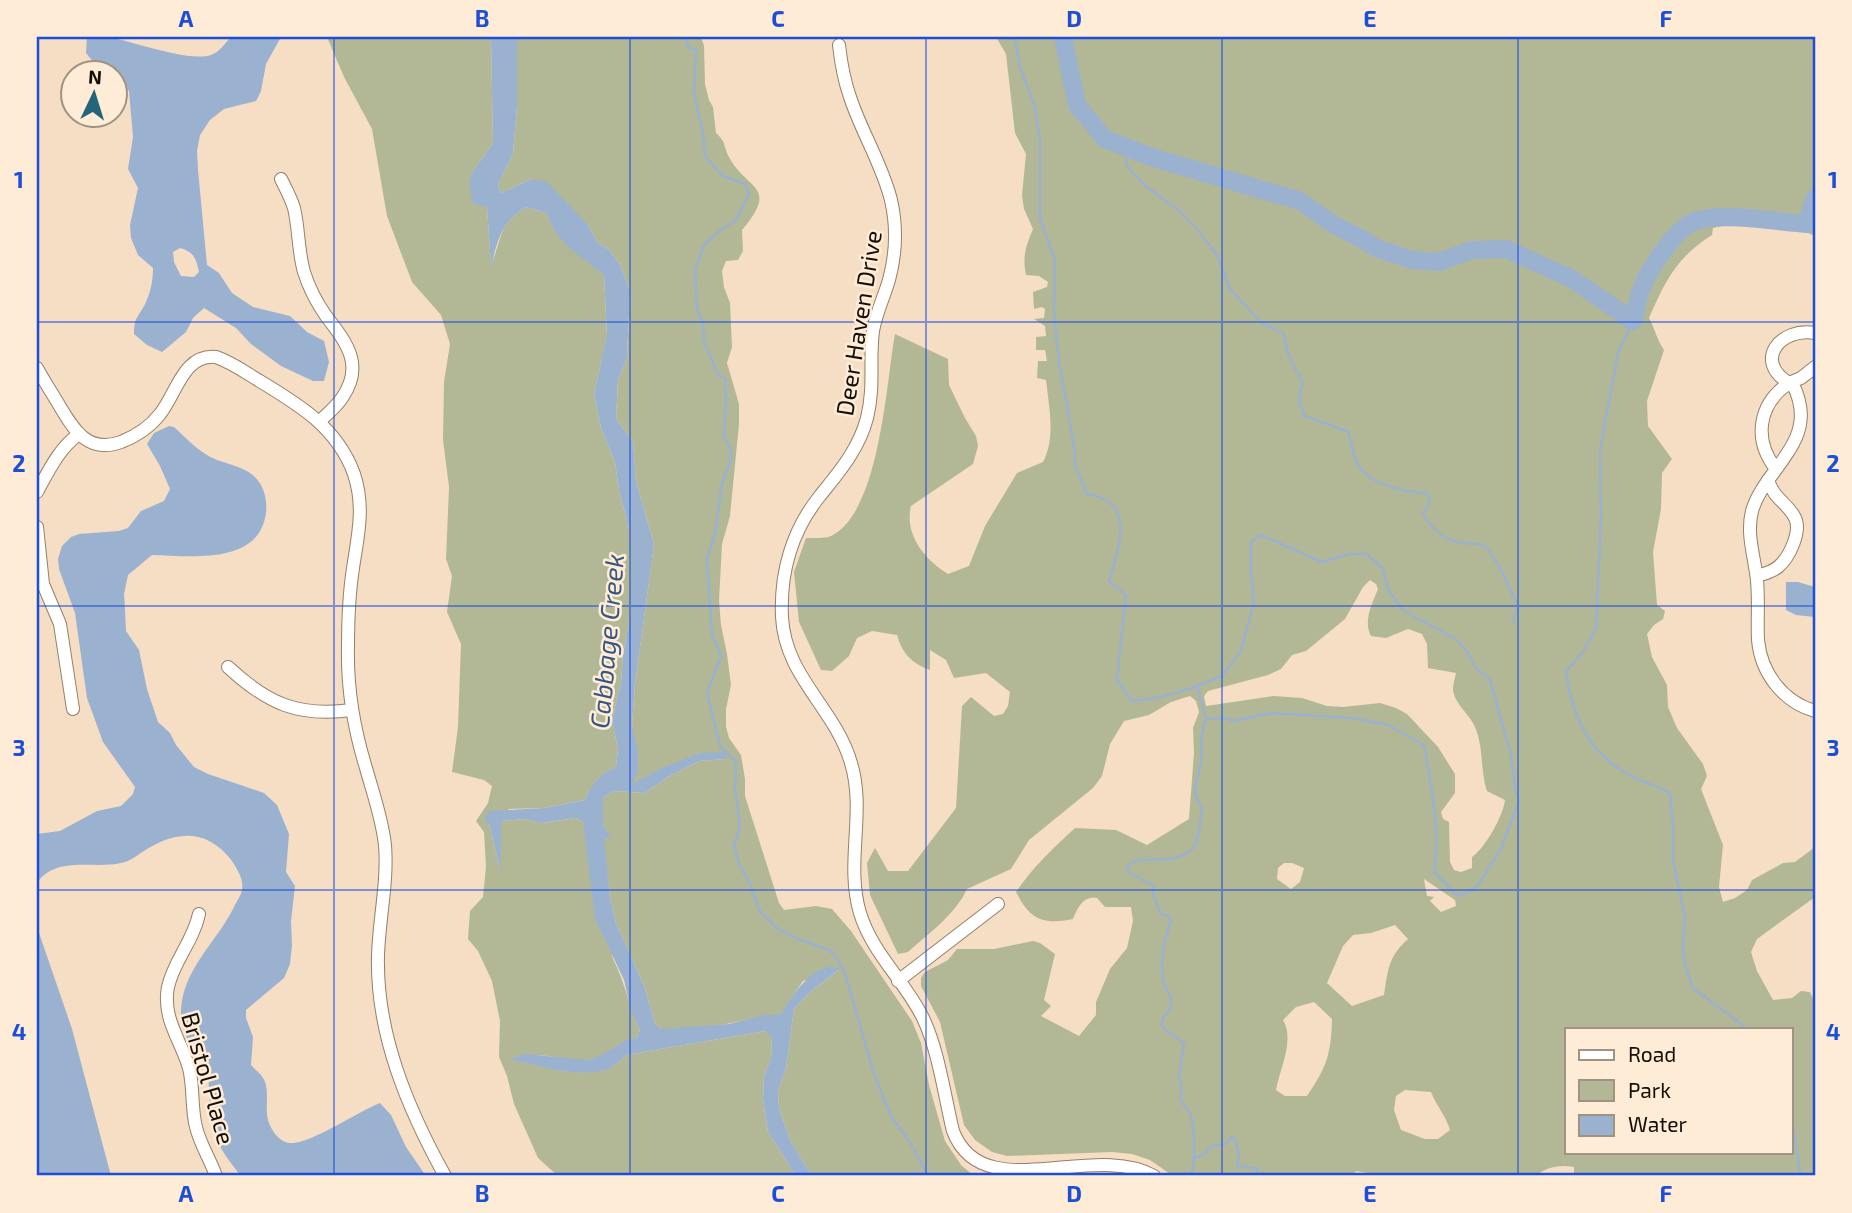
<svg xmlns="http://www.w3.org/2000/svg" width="1852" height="1213" viewBox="0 0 1852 1213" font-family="'Exo 2',sans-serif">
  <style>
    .green { fill: #b2b895; fill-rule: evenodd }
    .water { fill: #9bb1d0; fill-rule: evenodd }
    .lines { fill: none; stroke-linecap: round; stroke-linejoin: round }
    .stream { stroke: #9bb1d0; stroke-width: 2.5 }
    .river { stroke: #9bb1d0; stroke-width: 18 }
    .minor-casing { stroke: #947f68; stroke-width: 14 }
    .minor { stroke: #fff; stroke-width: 12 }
    .grid { fill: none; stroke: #1d4ed8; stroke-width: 2; stroke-opacity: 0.55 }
    .labels { text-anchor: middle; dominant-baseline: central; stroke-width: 5; stroke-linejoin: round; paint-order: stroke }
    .street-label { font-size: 24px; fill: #160e06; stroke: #feecd7 }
    .water-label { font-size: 26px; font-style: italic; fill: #365681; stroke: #feecd7 }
    .neatline { fill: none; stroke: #1d4ed8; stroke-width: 2.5 }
    .grid-label { font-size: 23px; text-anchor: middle; font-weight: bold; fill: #1d4ed8 }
  </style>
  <rect width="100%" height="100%" fill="#f5dec4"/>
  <g class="green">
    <path d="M 327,37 L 491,37 L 493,143 L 473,171 L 487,207 L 491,264 C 503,238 497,225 526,207 L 546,213 C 563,246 578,251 604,275 L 607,336 L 594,394 L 601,428 L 615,462 L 619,490 L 631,537 L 631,612 L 623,654 L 621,683 L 612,720 L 618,749 L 616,767 C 601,774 590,785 585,800 L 544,808 L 509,809 L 489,824 L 500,869 L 501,821 L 525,819 L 543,823 L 576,818 L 583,822 L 613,959 C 625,982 629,1007 640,1030 L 637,1038 C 620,1042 604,1059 587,1060 C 561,1061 535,1049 511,1059 C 541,1066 578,1079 609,1068 C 615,1066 621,1060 626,1055 L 765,1031 L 772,1037 L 771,1058 L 764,1076 L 763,1099 L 768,1132 L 796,1176 L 558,1176 L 538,1158 L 514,1104 L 507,1076 L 499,1057 L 500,1021 L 492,981 L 478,951 L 468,939 L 470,911 L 483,897 L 486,867 L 484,832 L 476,821 L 488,803 L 492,786 L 484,780 L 452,772 L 458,727 L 461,644 L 447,612 L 452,576 L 446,559 L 449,487 L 443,440 L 444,382 L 450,344 L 441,315 L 412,282 L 387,216 L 372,129 L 344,77 Z"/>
    <path d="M 517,37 L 701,37 L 704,46 L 705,84 L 709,100 L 713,107 L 716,133 C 727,143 723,146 729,157 C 747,191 780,185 742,230 L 743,251 L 738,260 L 726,261 L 722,271 L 724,287 L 730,303 L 732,347 L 727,363 L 739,404 L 739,424 L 730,516 L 722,544 L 719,601 L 721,625 L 727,654 L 731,685 L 726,709 L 726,727 L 729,738 L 741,755 L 745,779 L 745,796 L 779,903 L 784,910 L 816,906 L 832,909 L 851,931 L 912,1021 L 921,1043 L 929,1085 L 945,1141 L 961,1165 L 974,1176 L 812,1176 L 790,1140 L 779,1108 L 778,1090 L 786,1068 L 794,1009 L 810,992 L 839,970 L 803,981 L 780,1015 C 763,1015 748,1020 731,1023 C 709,1028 683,1029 660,1029 L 655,1023 L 644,986 L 616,923 L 610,897 L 603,839 L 610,837 L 603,825 L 603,798 L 614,791 L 645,793 L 668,777 L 699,761 L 726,759 L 726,753 L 700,753 L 631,785 L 637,752 L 632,724 L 635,684 L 654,545 L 636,481 L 633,442 L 616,419 L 618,381 L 627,357 L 630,292 L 620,264 L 608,249 L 598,243 L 588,225 L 531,179 L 501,193 L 498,185 L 513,153 L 517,108 Z"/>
    <path d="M 996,37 L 1815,37 L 1815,236 L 1803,231 L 1779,229 L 1776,226 L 1732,224 L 1713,228 L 1712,235 C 1677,257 1665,281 1649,318 C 1655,329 1657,340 1664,350 L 1647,401 L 1648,426 L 1672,459 L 1662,473 L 1661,509 L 1653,552 L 1657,605 L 1665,611 L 1663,619 L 1654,625 L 1647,634 L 1652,657 L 1667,685 L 1668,707 L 1677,728 L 1703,764 L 1707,776 L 1701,789 L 1723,845 L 1719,887 L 1723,902 L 1735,898 L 1747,890 L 1752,880 L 1783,863 L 1795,862 L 1815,847 L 1815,897 L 1757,939 L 1751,952 L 1757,971 L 1773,1000 L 1792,998 L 1801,991 L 1810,992 L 1813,999 L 1815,1030 L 1815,1176 L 1674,1176 L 1659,1174 L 1644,1176 L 1574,1176 L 1574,1167 C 1560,1164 1546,1167 1535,1176 L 1383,1176 L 1357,1171 L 1348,1176 L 1173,1176 L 1150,1160 L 1132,1154 L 1112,1152 L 1007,1156 L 992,1152 L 975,1140 L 964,1125 L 940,1022 L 921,986 L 921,978 L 925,972 L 948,960 L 957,949 L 994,949 L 1033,941 L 1040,943 L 1055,954 L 1044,1000 L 1051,1006 L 1041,1016 L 1079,1036 L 1096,1015 L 1096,1002 L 1110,969 L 1127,948 L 1133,921 L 1131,907 L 1105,907 L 1097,898 C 1083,896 1078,907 1073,919 C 1043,925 1030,920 1016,892 C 1033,867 1053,848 1075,828 L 1116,830 L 1147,845 L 1189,819 L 1194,753 L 1193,728 L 1199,712 L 1196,701 L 1190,696 L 1171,702 L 1149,715 L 1124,721 L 1110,744 L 1102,776 L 1093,788 L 1029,840 L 1011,869 L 967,889 C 955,915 929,933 908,952 L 898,954 L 870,895 L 867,863 L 875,848 L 888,871 L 908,871 L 956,808 L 962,706 L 971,697 L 994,716 L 1003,714 L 1008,706 L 1010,692 L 986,673 L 954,678 L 946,660 L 930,650 L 930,670 C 912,664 902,653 897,635 L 872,631 L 857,638 L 849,656 L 832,671 L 821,670 L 799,622 L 794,572 L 806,538 C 814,538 826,539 833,535 C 880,509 886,384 895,334 L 948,359 L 949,385 L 965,418 L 976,436 L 978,446 L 973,464 L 911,506 C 904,535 925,560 948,574 L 969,566 L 985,526 L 1017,473 L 1043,462 C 1056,437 1049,408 1046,380 L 1037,378 L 1038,361 L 1047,361 L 1045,350 L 1036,350 L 1036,337 L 1046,336 L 1045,326 L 1034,319 L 1044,318 L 1045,309 L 1042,307 L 1034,309 L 1033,292 L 1047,287 L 1048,282 L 1039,276 L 1026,275 C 1022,256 1026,246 1033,229 L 1024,209 L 1022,195 L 1026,154 L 1015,133 L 1006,54 ZM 1370,580 L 1376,584 L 1378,589 C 1372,604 1363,621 1371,636 L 1386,638 L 1408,629 L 1422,634 L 1427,644 L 1428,668 L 1456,673 C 1455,678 1453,685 1453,689 C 1454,704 1470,714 1475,727 C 1484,748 1480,771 1487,791 L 1505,800 C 1503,816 1486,847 1472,857 L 1472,868 L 1461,872 L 1454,870 L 1450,862 L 1449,822 L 1443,819 L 1441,812 L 1455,793 L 1455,774 L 1438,747 L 1407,714 L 1396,708 L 1380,703 L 1343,707 L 1327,706 L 1302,698 L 1274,696 L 1206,706 L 1204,696 L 1208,691 L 1268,675 L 1281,669 L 1292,655 L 1306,651 L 1345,619 L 1363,587 ZM 1284,863 L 1292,863 L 1304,868 L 1300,882 L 1291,889 L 1277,879 L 1278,868 ZM 1424,879 L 1455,900 L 1456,906 L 1441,912 L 1430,901 L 1434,897 L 1427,896 ZM 1395,925 L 1408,939 C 1388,957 1388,970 1384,995 L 1352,1006 L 1327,983 L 1343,946 L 1353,935 L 1371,933 ZM 1314,1002 L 1332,1019 C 1331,1054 1327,1067 1307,1096 L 1285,1096 L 1276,1090 C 1280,1068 1295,1040 1283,1020 L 1296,1007 ZM 1567,1029 L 1791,1029 L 1791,1152 L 1567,1152 ZM 1405,1090 L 1431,1092 C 1436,1105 1446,1116 1450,1130 L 1438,1139 L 1425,1139 L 1401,1130 L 1394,1110 L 1396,1096 Z"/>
  </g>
  <g class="water">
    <path d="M 87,37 C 96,37 105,36 114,38 C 136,43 190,62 211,55 C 220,52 225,43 231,37 L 281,37 L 266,64 L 261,91 L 256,101 L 224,109 L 210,120 L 200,135 L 197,151 L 198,170 L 207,265 L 219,273 L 232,293 L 253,307 L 290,316 L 307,332 L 324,341 L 329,362 L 324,381 L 313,381 L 281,366 L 251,344 L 236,328 L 204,308 L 193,318 L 186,332 L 162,352 L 147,345 L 134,334 C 134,316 139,317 146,302 C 151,291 153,280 153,268 L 138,255 L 131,238 L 130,225 L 138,188 L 128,169 L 133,137 L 129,91 L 116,74 C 102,73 94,63 86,53 ZM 180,248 C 194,252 196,258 199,272 L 194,277 L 181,276 L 174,262 L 173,252 Z"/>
    <path d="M 491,37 L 517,37 L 517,108 L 513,153 L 498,185 L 501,193 L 531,179 L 547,182 L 588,225 L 598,243 L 608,249 L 620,264 L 630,292 L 627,357 L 618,381 L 616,419 L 633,442 L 636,481 L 654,545 L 635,684 L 632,724 L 638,752 L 638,771 L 632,784 L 662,768 L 700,753 L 726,752 L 726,759 L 699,761 L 668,777 L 645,793 L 614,791 L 603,798 L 603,825 L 611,837 L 604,839 L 610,897 L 616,923 L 644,986 L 655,1023 L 660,1029 L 729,1024 L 764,1015 L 780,1015 C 791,998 815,958 840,969 L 810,992 L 794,1009 L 786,1068 L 778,1090 L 779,1108 L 790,1140 L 812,1176 L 796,1176 L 768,1132 L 763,1099 L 764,1076 L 771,1058 L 772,1038 L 765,1031 L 626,1055 C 621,1060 615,1066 608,1069 C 578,1079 539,1066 509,1059 L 526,1054 L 589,1060 L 611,1050 L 624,1041 L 637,1038 L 640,1030 L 631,1011 L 624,980 L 595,919 L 583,822 L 576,818 L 542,823 L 525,819 L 501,821 L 501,873 L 489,824 L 484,820 L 489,811 L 544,808 L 585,800 C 590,785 600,774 616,767 L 618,749 L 612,720 L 621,683 L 623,654 L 631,612 L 631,537 L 619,490 L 615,462 L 601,428 L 594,394 L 607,335 L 604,275 L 568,247 L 556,233 L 546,213 L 526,207 C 501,222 498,240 491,266 L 487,207 L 473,204 L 469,183 L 473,171 L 493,143 Z"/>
    <path d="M 169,426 L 174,427 C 184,436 195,448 207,455 C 223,465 248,465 259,482 C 266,491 268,508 265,518 C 255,565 189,556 152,555 L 128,575 L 124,594 L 125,609 L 126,631 L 139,650 L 147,689 L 158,722 L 170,733 L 176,745 L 194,767 L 208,774 L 264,793 L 277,805 L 289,834 L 286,872 L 295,886 L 291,921 L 292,945 L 290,964 L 284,978 L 246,1010 L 246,1018 L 253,1037 L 251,1065 C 255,1070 263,1075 265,1082 C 269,1093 265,1108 268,1120 C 271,1130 279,1142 290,1143 C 309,1145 359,1111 380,1103 L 391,1115 L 406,1147 L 426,1176 L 241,1176 C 230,1162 219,1149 214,1131 C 207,1110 212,1085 205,1063 C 202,1055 194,1049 189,1042 C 185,1035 180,1020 181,1012 C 182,970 215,944 233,909 C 235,904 241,896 242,890 C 244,879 237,869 232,861 C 204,824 169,832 135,857 C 109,876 59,850 37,883 L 37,834 L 60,831 L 97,811 L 121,806 L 133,794 L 135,787 L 103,742 L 87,698 L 75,613 L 59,569 L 58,559 L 62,546 L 71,537 L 79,534 L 119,531 L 128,528 L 141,511 L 164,501 L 170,489 L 160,466 L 147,444 L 154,433 Z"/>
    <path d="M 1786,582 L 1798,582 L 1815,587 L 1815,617 L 1796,615 L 1786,610 Z"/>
    <path d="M 37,927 L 72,1029 L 111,1176 L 37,1176 Z"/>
  </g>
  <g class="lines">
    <g class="stream">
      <path d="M 686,37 L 688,48 L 696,50 L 694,93 L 703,134 L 705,156 L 723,176 L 745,184 L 749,194 L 736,220 L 722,229 L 704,245 L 695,270 L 697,310 L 703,324 L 704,342 L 718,375 L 725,379 L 726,401 L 724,438 L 731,448 L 730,462 L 722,483 L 715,534 L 707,558 L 712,634 L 721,656 L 707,693 L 720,746 L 736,762 L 735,789 L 740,827 L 734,845 L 739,864 L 750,884 L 759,910 L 777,928 L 796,938 L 829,950 L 835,956 L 844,970 L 874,1074 L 891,1116 L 911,1144 L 928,1176"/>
      <path d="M 1014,37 L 1020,68 L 1034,104 L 1040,137 L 1040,219 L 1055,260 L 1054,313 L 1059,362 L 1073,440 L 1076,468 L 1087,494 C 1137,501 1119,547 1109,581 L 1126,595 L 1117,680 L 1132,701 L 1161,697 L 1192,688 L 1222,676 L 1241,651 L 1254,602 L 1251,573 L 1251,542 L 1261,535 L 1322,562 L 1349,554 L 1366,554 L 1382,567 L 1389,591 L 1404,611 L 1456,639 L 1467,651 L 1475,667 L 1490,680 L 1511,755 L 1515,788 L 1519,801 L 1501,849 L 1476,888 L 1458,896 L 1434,872 C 1441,829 1431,788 1424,745 L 1388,725 L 1352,718 L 1272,713 L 1233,721 L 1225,718 L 1206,719 C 1199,739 1202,742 1201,761 C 1200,772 1195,782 1195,793 C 1196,799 1200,802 1201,808 C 1202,817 1198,844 1192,849 C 1171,869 1140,851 1127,867 L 1129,873 L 1154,886 L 1153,894 L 1161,914 L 1168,916 L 1171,921 C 1164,938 1159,965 1164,983 C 1167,992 1172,995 1171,1005 C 1170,1010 1166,1014 1162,1019 L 1162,1027 L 1184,1043 L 1179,1077 L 1182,1090 L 1180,1098 C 1182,1104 1187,1108 1190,1113 C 1195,1124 1196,1167 1190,1176"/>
      <path d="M 1125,147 L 1127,166 L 1144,185 L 1180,211 L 1201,234 L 1217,255 L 1230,289 L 1262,323 L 1284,334 C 1286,353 1293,366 1303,382 C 1298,396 1298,403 1305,416 L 1349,432 C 1355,470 1363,480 1402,490 C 1412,493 1420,490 1429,495 L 1429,504 L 1423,513 C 1433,531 1445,542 1465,543 C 1470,544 1478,543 1482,545 C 1496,553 1510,591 1518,606 L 1513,622"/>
      <path d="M 1633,321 L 1618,353 L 1600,450 L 1601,518 L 1596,628 L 1583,652 L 1566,671 C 1571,713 1587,750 1624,772 C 1639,781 1655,785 1670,793 L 1673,826 L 1673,861 L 1685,917 L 1683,947 L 1685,966 L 1693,988 L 1748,1029"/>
      <path d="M 1197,686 L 1206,719"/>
      <path d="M 1791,1114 L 1801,1176"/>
      <path d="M 1195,1158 L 1205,1154 L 1211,1146 L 1224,1145 L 1233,1136 C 1238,1144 1240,1157 1237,1165 L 1257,1169 L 1258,1176"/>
    </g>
    <path class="river" d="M 1063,37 L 1077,105 L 1105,139 L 1154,158 L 1300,201 L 1334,225 L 1362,239 L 1376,248 L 1412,260 L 1439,262 L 1472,250 L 1506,249 L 1572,279 L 1633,321 C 1636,311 1637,300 1641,290 C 1648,270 1674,231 1693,222 C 1717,211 1778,222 1806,224 L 1815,198"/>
    <g class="minor-casing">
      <g id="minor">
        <path d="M 839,45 C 841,63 844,80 850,97 C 861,131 882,164 891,200 C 897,226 896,254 889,280 C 884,297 876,313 873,331 C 869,361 875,386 867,418 C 859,449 839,472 819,497 C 792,531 780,573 782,617 C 785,677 835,708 851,763 C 866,812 845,863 860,913 C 872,953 905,981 923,1018 C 939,1052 944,1094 953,1131 C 982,1208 1093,1141 1154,1176"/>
        <path d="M 281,179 C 286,189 291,198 294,208 C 299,229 298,251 304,272 C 309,288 317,303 326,316 C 346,342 365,365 342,398 C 336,407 327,414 320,421"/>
        <path d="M 1815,333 C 1780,327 1753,361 1789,383 L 1801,378 L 1815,367"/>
        <path d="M 37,368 C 44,381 52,393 59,405 C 74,430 88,454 121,442 C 136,436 150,427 160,414 C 177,393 183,354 216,357 C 231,362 245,372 258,380 C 298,404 337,427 354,474 C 365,507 358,535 353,568 C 349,594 348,621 348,647 C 347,688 354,729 366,768 C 373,793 382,818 385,845 C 388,882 379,919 378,956 C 376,1034 408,1109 445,1176"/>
        <path d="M 1776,469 C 1753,440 1758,404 1789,383 C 1796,387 1797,394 1799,401 C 1811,446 1763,472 1752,511 C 1746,535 1755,558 1757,581 C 1759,601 1757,620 1758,640 C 1761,673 1783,702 1815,711"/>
        <path d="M 37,492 C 48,472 59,448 79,434"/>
        <path d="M 37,527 L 43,584 L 60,624 L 73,709"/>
        <path d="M 1757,576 C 1764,574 1772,572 1778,567 C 1789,558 1803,530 1794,516 C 1786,502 1774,499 1768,480"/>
        <path d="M 228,667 C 268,704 298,717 352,710"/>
        <path d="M 199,914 C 193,942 174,960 168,987 C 162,1019 181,1040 189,1068 C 194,1088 191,1108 196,1127 C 200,1144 210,1159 216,1176"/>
        <path d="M 898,981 L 998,904"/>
      </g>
    </g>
    <use href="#minor" class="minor"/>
  </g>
  <path class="grid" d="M 334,37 L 334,1176M 630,37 L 630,1176M 926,37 L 926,1176M 1222,37 L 1222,1176M 1518,37 L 1518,1176M 37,322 L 1815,322M 37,606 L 1815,606M 37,890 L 1815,890"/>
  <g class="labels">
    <g class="street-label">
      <text transform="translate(858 323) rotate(-81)">Deer Haven Drive</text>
      <text transform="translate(209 1078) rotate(74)">Bristol Place</text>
    </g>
    <g class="water-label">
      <text transform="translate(606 641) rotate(-85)">Cabbage Creek</text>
    </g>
  </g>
  <rect width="1852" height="1213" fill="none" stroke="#feecd7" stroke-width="77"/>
  <rect x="1565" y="1028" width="228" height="126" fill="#feecd7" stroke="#a19383" stroke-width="2"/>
  <rect x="1579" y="1050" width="35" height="10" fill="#ffffff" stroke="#a19383" stroke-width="2"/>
  <text x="1628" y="1062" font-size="21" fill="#160e06">Road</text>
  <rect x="1579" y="1080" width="35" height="21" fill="#b2b895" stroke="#a19383" stroke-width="2"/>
  <text x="1628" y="1098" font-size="21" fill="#160e06">Park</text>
  <rect x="1579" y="1115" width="35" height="21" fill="#9bb1d0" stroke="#a19383" stroke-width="2"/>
  <text x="1628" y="1132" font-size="21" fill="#160e06">Water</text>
  <g transform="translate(94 94) rotate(4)"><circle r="33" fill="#feecd7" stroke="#a19383" stroke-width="2"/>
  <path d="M0-5L12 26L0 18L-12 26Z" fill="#25657a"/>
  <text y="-10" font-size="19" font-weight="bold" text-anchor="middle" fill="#160e06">N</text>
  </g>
  <rect x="38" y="38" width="1776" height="1136" class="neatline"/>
  <g class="grid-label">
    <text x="186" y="27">A</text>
    <text x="482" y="27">B</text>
    <text x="778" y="27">C</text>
    <text x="1074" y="27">D</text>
    <text x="1370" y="27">E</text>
    <text x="1666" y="27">F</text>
    <text x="19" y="188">1</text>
    <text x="1833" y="188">1</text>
    <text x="19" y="472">2</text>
    <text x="1833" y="472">2</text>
    <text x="19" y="756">3</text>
    <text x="1833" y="756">3</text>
    <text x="19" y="1040">4</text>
    <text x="1833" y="1040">4</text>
    <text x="186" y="1202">A</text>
    <text x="482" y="1202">B</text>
    <text x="778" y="1202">C</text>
    <text x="1074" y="1202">D</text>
    <text x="1370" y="1202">E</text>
    <text x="1666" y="1202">F</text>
  </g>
</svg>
